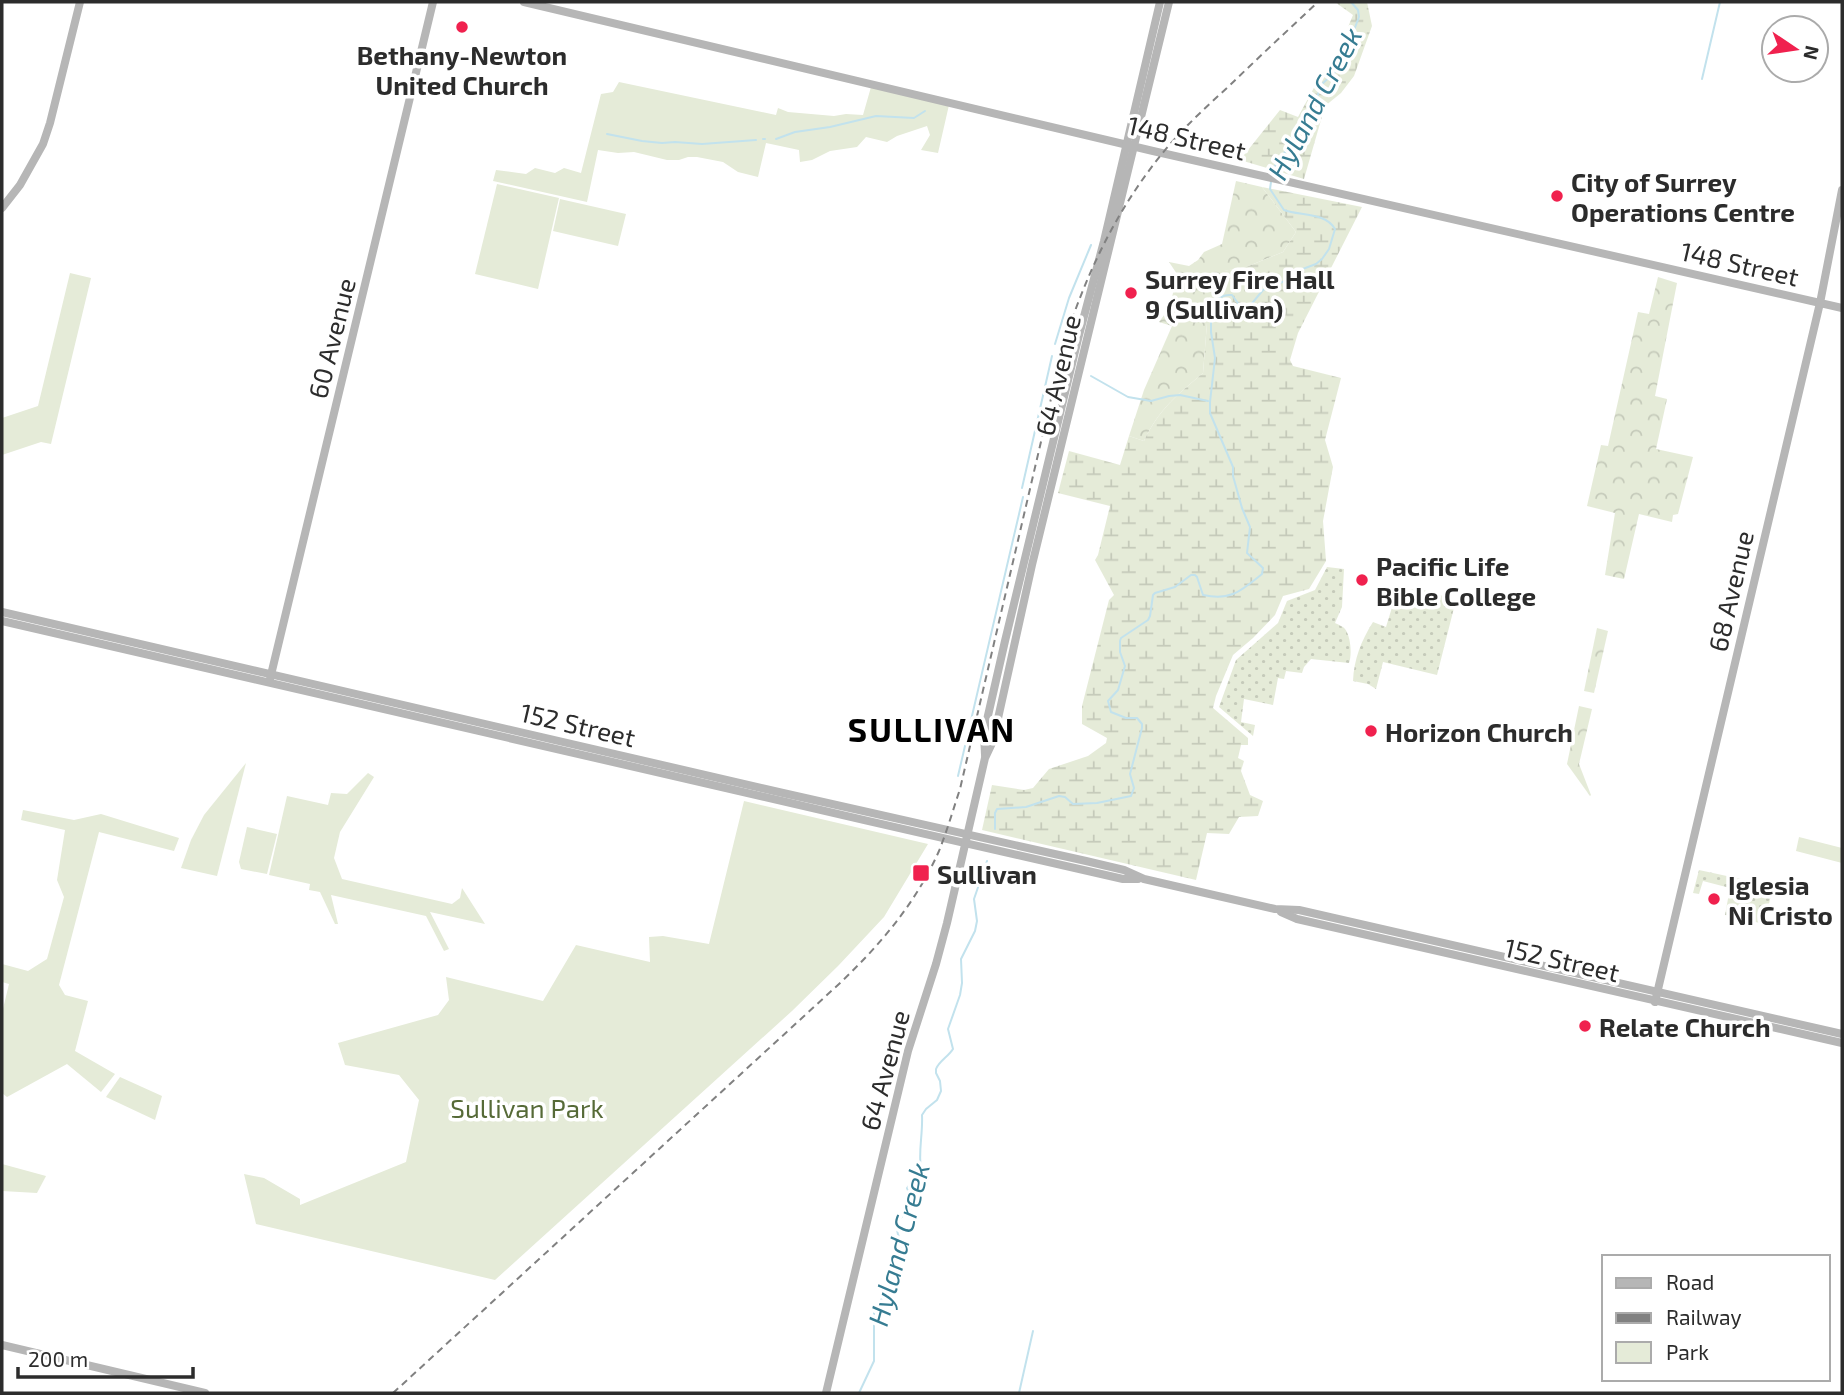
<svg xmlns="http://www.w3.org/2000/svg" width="1844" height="1395" viewBox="0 0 1844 1395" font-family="'Exo 2',sans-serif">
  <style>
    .grass { fill: url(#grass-dots) }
    .forest { fill: url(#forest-crowns) }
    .wetland { fill: url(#wetland-marsh) }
    .park { fill: #e5ebd8 }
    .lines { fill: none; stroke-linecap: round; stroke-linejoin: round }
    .stream { stroke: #c2e2ed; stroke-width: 2 }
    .secondary { stroke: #b6b6b6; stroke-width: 8 }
    .rail { stroke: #818181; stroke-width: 2; stroke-dasharray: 7 5; stroke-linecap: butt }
    .poi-dot { fill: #f0214e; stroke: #fff; stroke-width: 2.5 }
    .labels { text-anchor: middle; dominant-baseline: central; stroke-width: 7; stroke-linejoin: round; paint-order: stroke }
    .poi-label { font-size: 26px; font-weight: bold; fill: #2c2c2c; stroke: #fff; text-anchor: start }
    .street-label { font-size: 26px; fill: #2c2c2c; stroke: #fff }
    .park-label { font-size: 26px; fill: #566a37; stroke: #fff }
    .water-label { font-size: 28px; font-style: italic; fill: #367c92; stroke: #fff }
    .district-label { font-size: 33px; font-weight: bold; letter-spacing: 2px; fill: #000; stroke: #fff }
  </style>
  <defs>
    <pattern id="grass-dots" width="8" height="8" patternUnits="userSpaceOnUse" patternTransform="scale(1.75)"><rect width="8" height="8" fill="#e5ebd8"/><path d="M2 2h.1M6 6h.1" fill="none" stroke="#c5caba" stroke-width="1.8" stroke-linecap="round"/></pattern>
    <pattern id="forest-crowns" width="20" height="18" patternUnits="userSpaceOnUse" patternTransform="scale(1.75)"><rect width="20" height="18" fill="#e5ebd8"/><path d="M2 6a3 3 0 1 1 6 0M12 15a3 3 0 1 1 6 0" fill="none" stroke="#c5caba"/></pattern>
    <pattern id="wetland-marsh" width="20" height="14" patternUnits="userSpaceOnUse" patternTransform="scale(1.75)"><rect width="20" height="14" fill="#e5ebd8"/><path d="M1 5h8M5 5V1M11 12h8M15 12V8" fill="none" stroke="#c5caba"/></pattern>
  </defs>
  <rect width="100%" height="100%" fill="#fff"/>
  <g class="grass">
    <path d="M 1327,567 L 1344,569 L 1342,607 L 1335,623 C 1337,624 1344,627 1345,629 C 1351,637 1352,655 1349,663 L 1311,659 L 1304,667 L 1302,673 L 1286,671 L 1284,679 L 1278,678 L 1273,705 L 1244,699 L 1241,722 L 1255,725 L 1253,736 L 1219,707 L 1236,660 L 1278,623 L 1287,601 L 1315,590 Z"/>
    <path d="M 1420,589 L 1456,600 L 1437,675 L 1383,662 L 1376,689 L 1368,684 L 1353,681 C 1354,659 1361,641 1373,622 L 1386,627 L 1397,591 Z"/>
    <path d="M 1699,870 L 1773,886 L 1766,917 L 1762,916 L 1760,923 L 1725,915 L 1730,888 L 1703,881 L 1699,894 L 1693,893 Z"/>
  </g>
  <g class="forest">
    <path d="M 1236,181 L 1262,187 L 1296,232 L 1283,252 L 1246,267 L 1224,271 L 1216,292 L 1209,298 L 1203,373 C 1177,395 1159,409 1144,441 L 1129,436 L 1144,390 L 1172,326 L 1159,322 L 1170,307 L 1177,274 L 1169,262 L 1189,266 L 1198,260 L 1204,252 L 1222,244 Z"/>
    <path d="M 1658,277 L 1677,283 L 1655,396 L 1667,399 L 1656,449 L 1693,457 L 1678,514 L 1673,515 L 1672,522 L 1639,514 L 1624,579 L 1605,575 L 1615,513 L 1587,506 L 1601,445 L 1608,446 L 1638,312 L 1649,314 Z"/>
    <path d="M 1597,628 L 1608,631 L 1594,693 L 1584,691 Z"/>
    <path d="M 1579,706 L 1592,709 L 1579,764 L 1591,795 L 1590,796 L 1567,764 Z"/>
  </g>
  <g class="wetland">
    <path d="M 1335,2 L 1367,2 L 1372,26 L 1354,76 L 1341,93 L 1325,106 L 1304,179 L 1240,160 L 1280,110 L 1298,117 L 1322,73 L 1331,68 L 1353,15 Z"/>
    <path d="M 1262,187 L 1362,207 L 1298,333 L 1290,360 L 1293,366 L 1341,378 L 1325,440 L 1333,467 L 1323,521 L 1326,561 L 1309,589 L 1283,596 L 1275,615 L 1253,638 L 1233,655 L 1216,696 L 1213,708 L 1248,738 L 1248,745 L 1241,745 L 1238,758 L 1244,761 L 1241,771 L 1250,795 L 1263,801 L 1258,816 L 1239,817 L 1229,834 L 1207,833 L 1196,880 L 982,830 L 992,785 L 1024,790 L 1033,788 L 1049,769 L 1088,756 L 1106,743 L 1107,738 L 1082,724 L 1082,706 L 1109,600 L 1114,595 L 1095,560 L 1098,555 L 1110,506 L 1058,493 L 1069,451 L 1120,465 L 1129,436 L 1144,441 C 1159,409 1177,395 1203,373 L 1209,298 L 1216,292 L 1223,271 L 1246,267 L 1283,252 L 1296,232 Z"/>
  </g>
  <g class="park">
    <path d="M 619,82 L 776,115 L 778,108 L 788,112 L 834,116 L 846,114 L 863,115 L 871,87 L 949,105 L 938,153 L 921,150 L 930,135 L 927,126 L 897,136 L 887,142 L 866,137 L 857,147 L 830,151 L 812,160 L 800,162 L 799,150 L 766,143 L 758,177 L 738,172 L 723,162 L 697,157 L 688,157 L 679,160 L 667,160 L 634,152 L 618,153 L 598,150 L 587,202 L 493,181 L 496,170 L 526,174 L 535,168 L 555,173 L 564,168 L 581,173 L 601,94 L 613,92 Z"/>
    <path d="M 497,184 L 559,198 L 538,289 L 475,274 Z"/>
    <path d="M 560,199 L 626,214 L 618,246 L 553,231 Z"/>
    <path d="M 70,273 L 91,278 L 51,444 L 41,442 L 2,455 L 2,418 L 38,406 Z"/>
    <path d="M 246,763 L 217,876 L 181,868 L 191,840 L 204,815 Z"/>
    <path d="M 368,773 L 374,777 L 340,832 L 334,858 L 342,879 L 452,904 L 460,898 L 462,888 L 485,924 L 430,912 L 449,949 L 444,951 L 426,916 L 331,895 L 338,924 L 335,924 L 320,892 L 309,890 L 310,884 L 269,875 L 287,796 L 328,805 L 331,793 L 347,794 Z"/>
    <path d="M 744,801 L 928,844 L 884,917 L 838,966 L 792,1011 L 495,1280 L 256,1224 L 244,1174 L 264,1178 L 300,1199 L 300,1205 L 406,1162 L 419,1100 L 399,1075 L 345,1065 L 338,1043 L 438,1015 L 449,1000 L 446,977 L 543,1001 L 576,945 L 650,962 L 649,937 L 663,936 L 709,944 Z"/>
    <path d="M 23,810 L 74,820 L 101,814 L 179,838 L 174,851 L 99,832 L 59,985 L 65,995 L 88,1001 L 75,1051 L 115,1074 L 101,1092 L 67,1064 L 7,1097 L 2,1093 L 2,1013 L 9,984 L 2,982 L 2,964 L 28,971 L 47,959 L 64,897 L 57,880 L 65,830 L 21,820 Z"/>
    <path d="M 247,827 L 277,834 L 267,874 L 241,869 L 239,862 Z"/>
    <path d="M 1799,837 L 1842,848 L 1842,863 L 1796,851 Z"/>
    <path d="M 120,1077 L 162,1096 L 155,1120 L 106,1097 Z"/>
    <path d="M 2,1164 L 46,1176 L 37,1193 L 2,1191 Z"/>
  </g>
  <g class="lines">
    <g class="stream">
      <path d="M 1702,79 L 1720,2"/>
      <path d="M 607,134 L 642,141 L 662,143 L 675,142 L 702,144 L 756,140"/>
      <path d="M 763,139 L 765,139"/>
      <path d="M 776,139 L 795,132 L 830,127 L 876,116 L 914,118 L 925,111"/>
      <path d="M 1272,173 L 1278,159 L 1290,147 L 1294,129 L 1315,104 L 1321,85 L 1340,67 L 1359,17 L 1358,10 L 1351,2"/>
      <path d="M 1055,344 L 1069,298 L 1091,245"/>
      <path d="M 1091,376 L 1128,397 L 1151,401 L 1169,396 L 1180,395 L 1208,401"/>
      <path d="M 1022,488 L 1052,356"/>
      <path d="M 958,776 L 1023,497"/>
      <path d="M 995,829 L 995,813 L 997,809 L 1026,807 L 1059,796 L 1065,797 L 1073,804 L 1097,803 L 1131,796 L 1134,788 L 1130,774 L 1142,728 L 1142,724 L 1137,718 L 1126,718 L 1111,712 L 1108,701 L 1118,690 L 1125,666 L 1120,652 L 1120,641 L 1121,638 L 1148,620 L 1150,616 L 1153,595 L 1155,593 L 1175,587 L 1191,575 L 1195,575 L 1197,577 L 1203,595 C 1231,601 1241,591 1262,574 L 1263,568 L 1247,553 L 1250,527 L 1242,508 L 1233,476 L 1233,467 L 1210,413 L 1210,402 L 1215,358 L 1211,332 L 1211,308 C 1216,300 1221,294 1232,295 L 1240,306 L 1246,308 L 1249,307 L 1263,290 L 1287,280 L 1300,270 L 1316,264 L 1322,259 L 1329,249 L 1335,229 C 1325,212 1300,216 1284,210 L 1270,189 L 1271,182"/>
      <path d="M 859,1393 L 874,1361 L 874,1312 L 891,1283 L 892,1263 C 912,1244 895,1243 897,1224 C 898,1217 909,1212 913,1206 L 913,1202 L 907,1188 L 921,1170 C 918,1152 923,1134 922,1115 L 926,1109 L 937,1100 L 941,1091 L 940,1081 L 936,1073 L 936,1069 C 939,1061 948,1057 953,1049 L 948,1029 L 960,995 L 962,983 L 961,959 L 975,931 L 977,921 L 974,899 L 987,861"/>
      <path d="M 1019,1393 L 1033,1331"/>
    </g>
    <g class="secondary">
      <path d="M 524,2 L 1153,151 L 1842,308"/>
      <path d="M 2,208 L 20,185 L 43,144 L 50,123 L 80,2"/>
      <path d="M 2,612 L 783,793 L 1086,861 L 1124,870 L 1144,879 L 1275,909 L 1299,910 L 1842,1034"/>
      <path d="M 2,621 C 375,708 749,794 1123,879 L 1138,879"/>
      <path d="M 270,679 L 433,2"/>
      <path d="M 985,755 L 984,733 L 1005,641 L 1078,339 L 1104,241 L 1160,2"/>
      <path d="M 1281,912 L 1297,919 L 1842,1043"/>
      <path d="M 1655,1002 L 1820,303 L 1842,190"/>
      <path d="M 2,1345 L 205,1393"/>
      <path d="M 826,1393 L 908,1051 L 936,964 L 947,923 L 985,758 L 993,741 L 1032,565 L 1169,2"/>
    </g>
    <path class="rail" d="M 393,1393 L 839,984 C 880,945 916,903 939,851 C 947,831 953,810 960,789 L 1064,343 C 1086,274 1116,211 1161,155 C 1181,130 1205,108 1229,86 C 1258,58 1288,30 1318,2"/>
  </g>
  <g class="poi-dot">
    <circle cx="462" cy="27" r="7"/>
    <circle cx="1557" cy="196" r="7"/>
    <circle cx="1131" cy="293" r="7"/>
    <circle cx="1362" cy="580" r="7"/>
    <circle cx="1371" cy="731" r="7"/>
    <rect x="912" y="864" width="18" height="18" rx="3.5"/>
    <circle cx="1714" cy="899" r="7"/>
    <circle cx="1585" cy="1026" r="7"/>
  </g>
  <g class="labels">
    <g class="poi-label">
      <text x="462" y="54" text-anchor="middle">Bethany-Newton<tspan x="462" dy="30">United Church</tspan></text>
      <text x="1571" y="181">City of Surrey<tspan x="1571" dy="30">Operations Centre</tspan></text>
      <text x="1145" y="278">Surrey Fire Hall<tspan x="1145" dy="30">9 (Sullivan)</tspan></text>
      <text x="1376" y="565">Pacific Life<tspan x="1376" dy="30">Bible College</tspan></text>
      <text x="1385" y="731">Horizon Church</text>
      <text x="937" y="873">Sullivan</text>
      <text x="1728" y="884">Iglesia<tspan x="1728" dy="30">Ni Cristo</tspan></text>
      <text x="1599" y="1026">Relate Church</text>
    </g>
    <g class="street-label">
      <text transform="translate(1187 137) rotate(13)">148 Street</text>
      <text transform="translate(1740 263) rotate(13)">148 Street</text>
      <text transform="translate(331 338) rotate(-76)">60 Avenue</text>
      <text transform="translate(1057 375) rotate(-77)">64 Avenue</text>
      <text transform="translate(1730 591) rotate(-77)">68 Avenue</text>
      <text transform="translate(578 724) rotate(13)">152 Street</text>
      <text transform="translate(1562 959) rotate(13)">152 Street</text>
      <text transform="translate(884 1070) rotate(-75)">64 Avenue</text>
    </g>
    <g class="park-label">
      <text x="527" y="1107">Sullivan Park</text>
    </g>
    <g class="water-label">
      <text transform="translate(1314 103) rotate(-62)">Hyland Creek</text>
      <text transform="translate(898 1244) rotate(-75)">Hyland Creek</text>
    </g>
    <g class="district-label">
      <text x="932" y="729">SULLIVAN</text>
    </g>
  </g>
  <rect width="1844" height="1395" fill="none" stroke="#2c2c2c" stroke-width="7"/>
  <rect x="1602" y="1255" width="228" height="126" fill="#ffffff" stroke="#ababab" stroke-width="2"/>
  <rect x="1616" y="1278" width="35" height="10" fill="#b6b6b6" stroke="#ababab" stroke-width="2"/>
  <text x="1666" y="1290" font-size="21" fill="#2c2c2c">Road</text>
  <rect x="1616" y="1313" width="35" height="10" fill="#818181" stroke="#ababab" stroke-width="2"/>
  <text x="1666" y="1325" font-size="21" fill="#2c2c2c">Railway</text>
  <rect x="1616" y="1342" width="35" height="21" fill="#e5ebd8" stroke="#ababab" stroke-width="2"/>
  <text x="1666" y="1360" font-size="21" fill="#2c2c2c">Park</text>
  <g transform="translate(1795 49) rotate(103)"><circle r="33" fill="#ffffff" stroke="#ababab" stroke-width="2"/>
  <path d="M0-5L12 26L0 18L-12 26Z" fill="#f0214e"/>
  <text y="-10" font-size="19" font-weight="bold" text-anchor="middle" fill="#2c2c2c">N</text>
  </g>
  <path d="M18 1367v10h175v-10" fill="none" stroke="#2c2c2c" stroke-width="3.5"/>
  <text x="28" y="1367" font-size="21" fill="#2c2c2c" stroke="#ffffff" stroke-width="5" paint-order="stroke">200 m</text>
</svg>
